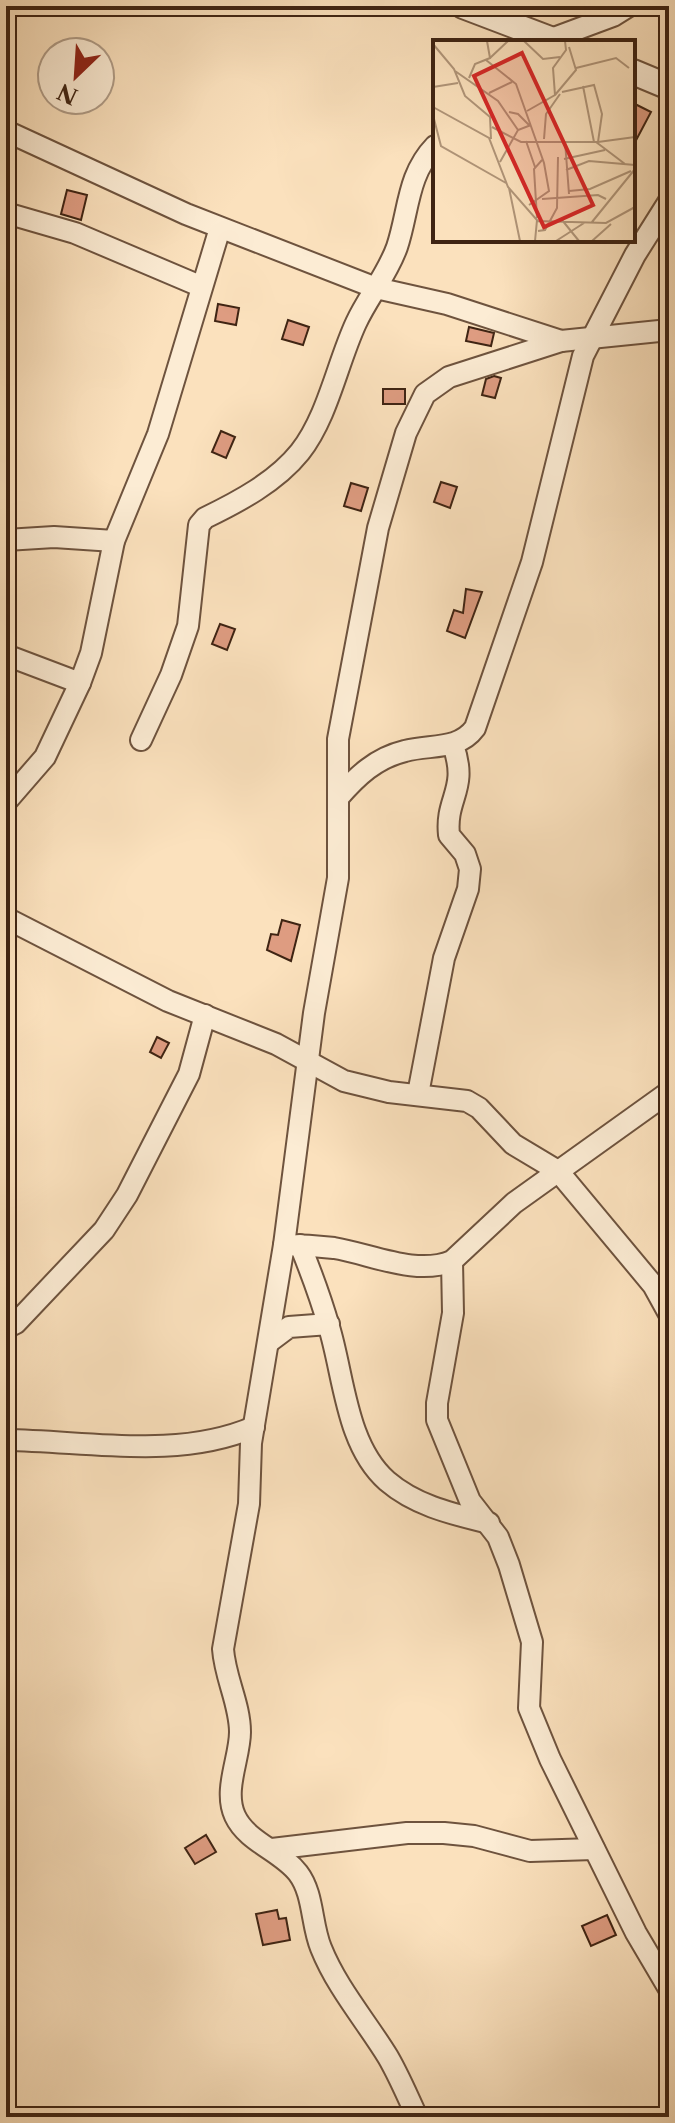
<svg xmlns="http://www.w3.org/2000/svg" width="675" height="2123" viewBox="0 0 675 2123" font-family="'Libre Caslon Text',serif">
  <style>
    .building { fill: #de9c81; stroke: #3f2413; stroke-width: 2 }
    .lines { fill: none; stroke-linecap: round; stroke-linejoin: round }
    .minor-casing { stroke: #6e533e; stroke-width: 24 }
    .tertiary-casing { stroke: #6e533e; stroke-width: 28 }
    .minor { stroke: #fcecd4; stroke-width: 20 }
    .tertiary { stroke: #fcecd4; stroke-width: 24 }
    .inset-road { fill: none; stroke: #b09579; stroke-width: 2 }
    .view { fill: #d62828; fill-opacity: 0.15; stroke: #d62828; stroke-width: 4 }
    .inset-edge { fill: none; stroke: #3f2413; stroke-width: 4 }
  </style>
  <rect width="100%" height="100%" fill="#fbe1bd"/>
  <filter id="stains"><feTurbulence type="fractalNoise" baseFrequency=".0025" numOctaves="4"/><feColorMatrix values="0 0 0 0 .2 0 0 0 0 .09 0 0 0 0 .02 0 0 0 .5 -.17"/></filter>
  <radialGradient id="worn" r=".72"><stop offset=".6" stop-color="#630" stop-opacity="0"/><stop offset="1" stop-color="#630" stop-opacity=".3"/></radialGradient>
  <g class="building">
    <path d="M 633,103 L 651,112 L 633,146 Z"/>
    <path d="M 67,190 L 87,195 L 81,220 L 61,214 Z"/>
    <path d="M 218,304 L 239,308 L 236,325 L 215,321 Z"/>
    <path d="M 288,320 L 309,327 L 303,345 L 282,339 Z"/>
    <path d="M 469,327 L 494,333 L 491,346 L 466,341 Z"/>
    <path d="M 494,376 L 501,378 L 495,398 L 482,395 L 486,379 Z"/>
    <rect x="383" y="389" width="22" height="15"/>
    <path d="M 221,431 L 235,437 L 226,458 L 212,452 Z"/>
    <path d="M 441,482 L 457,487 L 450,508 L 434,502 Z"/>
    <path d="M 351,483 L 368,488 L 361,511 L 344,506 Z"/>
    <path d="M 466,589 L 482,592 L 465,638 L 447,631 L 454,610 L 463,613 Z"/>
    <path d="M 220,624 L 235,629 L 227,650 L 212,644 Z"/>
    <path d="M 282,920 L 300,925 L 291,961 L 267,950 L 271,934 L 278,935 Z"/>
    <path d="M 157,1037 L 169,1043 L 161,1058 L 150,1052 Z"/>
    <path d="M 206,1835 L 216,1852 L 195,1864 L 185,1848 Z"/>
    <path d="M 277,1910 L 279,1919 L 286,1918 L 290,1940 L 263,1945 L 256,1914 Z"/>
    <path d="M 607,1915 L 616,1935 L 591,1946 L 582,1926 Z"/>
  </g>
  <g class="lines">
    <g class="minor-casing">
      <g id="minor">
        <path d="M 543,42 L 613,16 L 629,6"/>
        <path d="M 6,131 L 186,214 L 376,288 L 447,304 L 561,341"/>
        <path d="M 6,213 L 75,233 L 200,286"/>
        <path d="M 6,540 L 54,537 L 114,541"/>
        <path d="M 6,655 L 80,683"/>
        <path d="M 141,740 L 171,675 L 188,626 L 199,525 L 205,518 C 238,502 276,482 300,452 C 328,416 337,364 356,323 C 368,297 387,275 397,247 C 409,211 407,175 435,146"/>
        <path d="M 338,798 C 357,776 376,758 405,751 C 430,744 458,751 475,728 L 532,562 L 583,356 L 635,255 L 669,201"/>
        <path d="M 6,802 L 45,757 L 80,683 L 91,653 L 114,541 L 158,434 L 220,228"/>
        <path d="M 6,918 L 168,1001 L 276,1044 L 344,1081 L 389,1092 L 467,1101 L 479,1108 L 513,1144 L 558,1171 L 653,1285 L 669,1314"/>
        <path d="M 418,1094 L 444,958 L 468,889 L 470,869 L 465,854 L 449,835 C 445,797 469,790 453,745"/>
        <path d="M 284,1245 C 301,1245 317,1246 334,1248 C 371,1254 416,1276 452,1261 L 514,1203 L 669,1092"/>
        <path d="M 300,1245 C 311,1272 321,1299 329,1327 C 344,1376 346,1445 387,1481 C 416,1506 453,1514 489,1523"/>
        <path d="M 452,1261 L 453,1313 L 437,1403 L 437,1420 L 470,1501 L 498,1537 L 509,1565 L 532,1642 L 529,1708 L 550,1759 L 636,1933 L 669,1989"/>
        <path d="M 6,1328 L 16,1323 L 104,1230 L 127,1195 L 189,1074 L 205,1015"/>
        <path d="M 269,1342 L 289,1327 L 329,1324"/>
        <path d="M 6,1440 C 88,1441 177,1460 254,1427"/>
        <path d="M 272,1849 L 407,1833 L 444,1833 L 474,1836 L 530,1851 L 594,1849"/>
        <path d="M 417,2117 C 408,2097 399,2076 388,2057 C 366,2021 337,1988 321,1948 C 311,1924 314,1894 298,1873 C 281,1851 247,1842 235,1816 C 223,1790 240,1758 240,1732 C 240,1704 225,1678 223,1649 L 249,1504 L 251,1443 L 284,1245 L 314,1013 L 338,878 L 338,739 L 378,528 L 406,433 L 425,394 L 449,377 L 561,341 L 669,330"/>
      </g>
    </g>
    <g class="tertiary-casing">
      <g id="tertiary">
        <path d="M 463,6 L 558,42"/>
        <path d="M 633,72 L 669,87"/>
      </g>
    </g>
    <use href="#minor" class="minor"/>
    <use href="#tertiary" class="tertiary"/>
  </g>
  <g transform="translate(433 40)">
    <rect width="202" height="202" fill="#fbe1bd"/>
    <path class="inset-road" d="M 91,1 L 110,19 L 127,17M 0,4 L 21,29 L 32,56 L 57,77 L 58,99M 57,18 L 75,1M 53,20 L 83,44 L 111,123 L 116,151 L 96,165M 143,28 L 183,18 L 196,28M 22,31 L 65,61 L 85,90M 36,38 L 42,24 L 57,18 L 54,1M 150,46 L 161,102M 0,47 L 25,43M 56,53 L 79,42M 122,55 L 143,30 L 136,7M 0,67 L 56,98 L 75,147 L 104,180 L 102,201M 94,71 L 122,55 L 120,28 L 133,10 L 132,1M 76,72 L 85,74 L 96,85M 1,79 L 8,106 L 73,143M 59,87 L 88,102 L 165,102 L 169,74 L 161,45 L 129,52M 111,99 L 113,74 L 127,54M 93,101 L 102,127M 132,101 L 136,154M 163,102 L 192,124M 165,102 L 202,97M 131,119 L 172,110M 67,122 L 85,90 L 98,85M 133,130 L 156,121 L 202,125M 76,148 L 87,201M 136,151 L 157,149 L 198,131M 109,159 L 165,155 L 173,159M 104,178 L 101,129 L 109,120M 129,180 L 146,201M 104,181 L 173,183 L 202,167M 159,182 L 202,129M 105,191 L 112,190 L 124,168 L 125,117M 123,201 L 151,183M 159,201 L 178,184"/>
    <path class="view" d="M 89,13 L 160,165 L 111,187 L 41,36 Z"/>
    <rect width="202" height="202" class="inset-edge"/>
  </g>
  <rect width="675" height="2123" fill="none" stroke="#fbe1bd" stroke-width="32"/>
  <rect x="8" y="8" width="659" height="2107" fill="none" stroke="#3f2413" stroke-width="4"/>
  <rect x="16" y="16" width="643" height="2091" fill="none" stroke="#3f2413" stroke-width="2"/>
  <g transform="translate(76 76) rotate(205)"><circle r="38" fill="#fcecd4" stroke="#b09c87" stroke-width="2"/>
  <path d="M0-6L14 30L0 20L-14 30Z" fill="#8f2418"/>
  <text y="-12" font-size="22" font-weight="bold" text-anchor="middle" fill="#3f2413">N</text>
  </g>
  <rect width="100%" height="100%" filter="url(#stains)"/>
  <rect width="100%" height="100%" fill="url(#worn)"/>
</svg>
